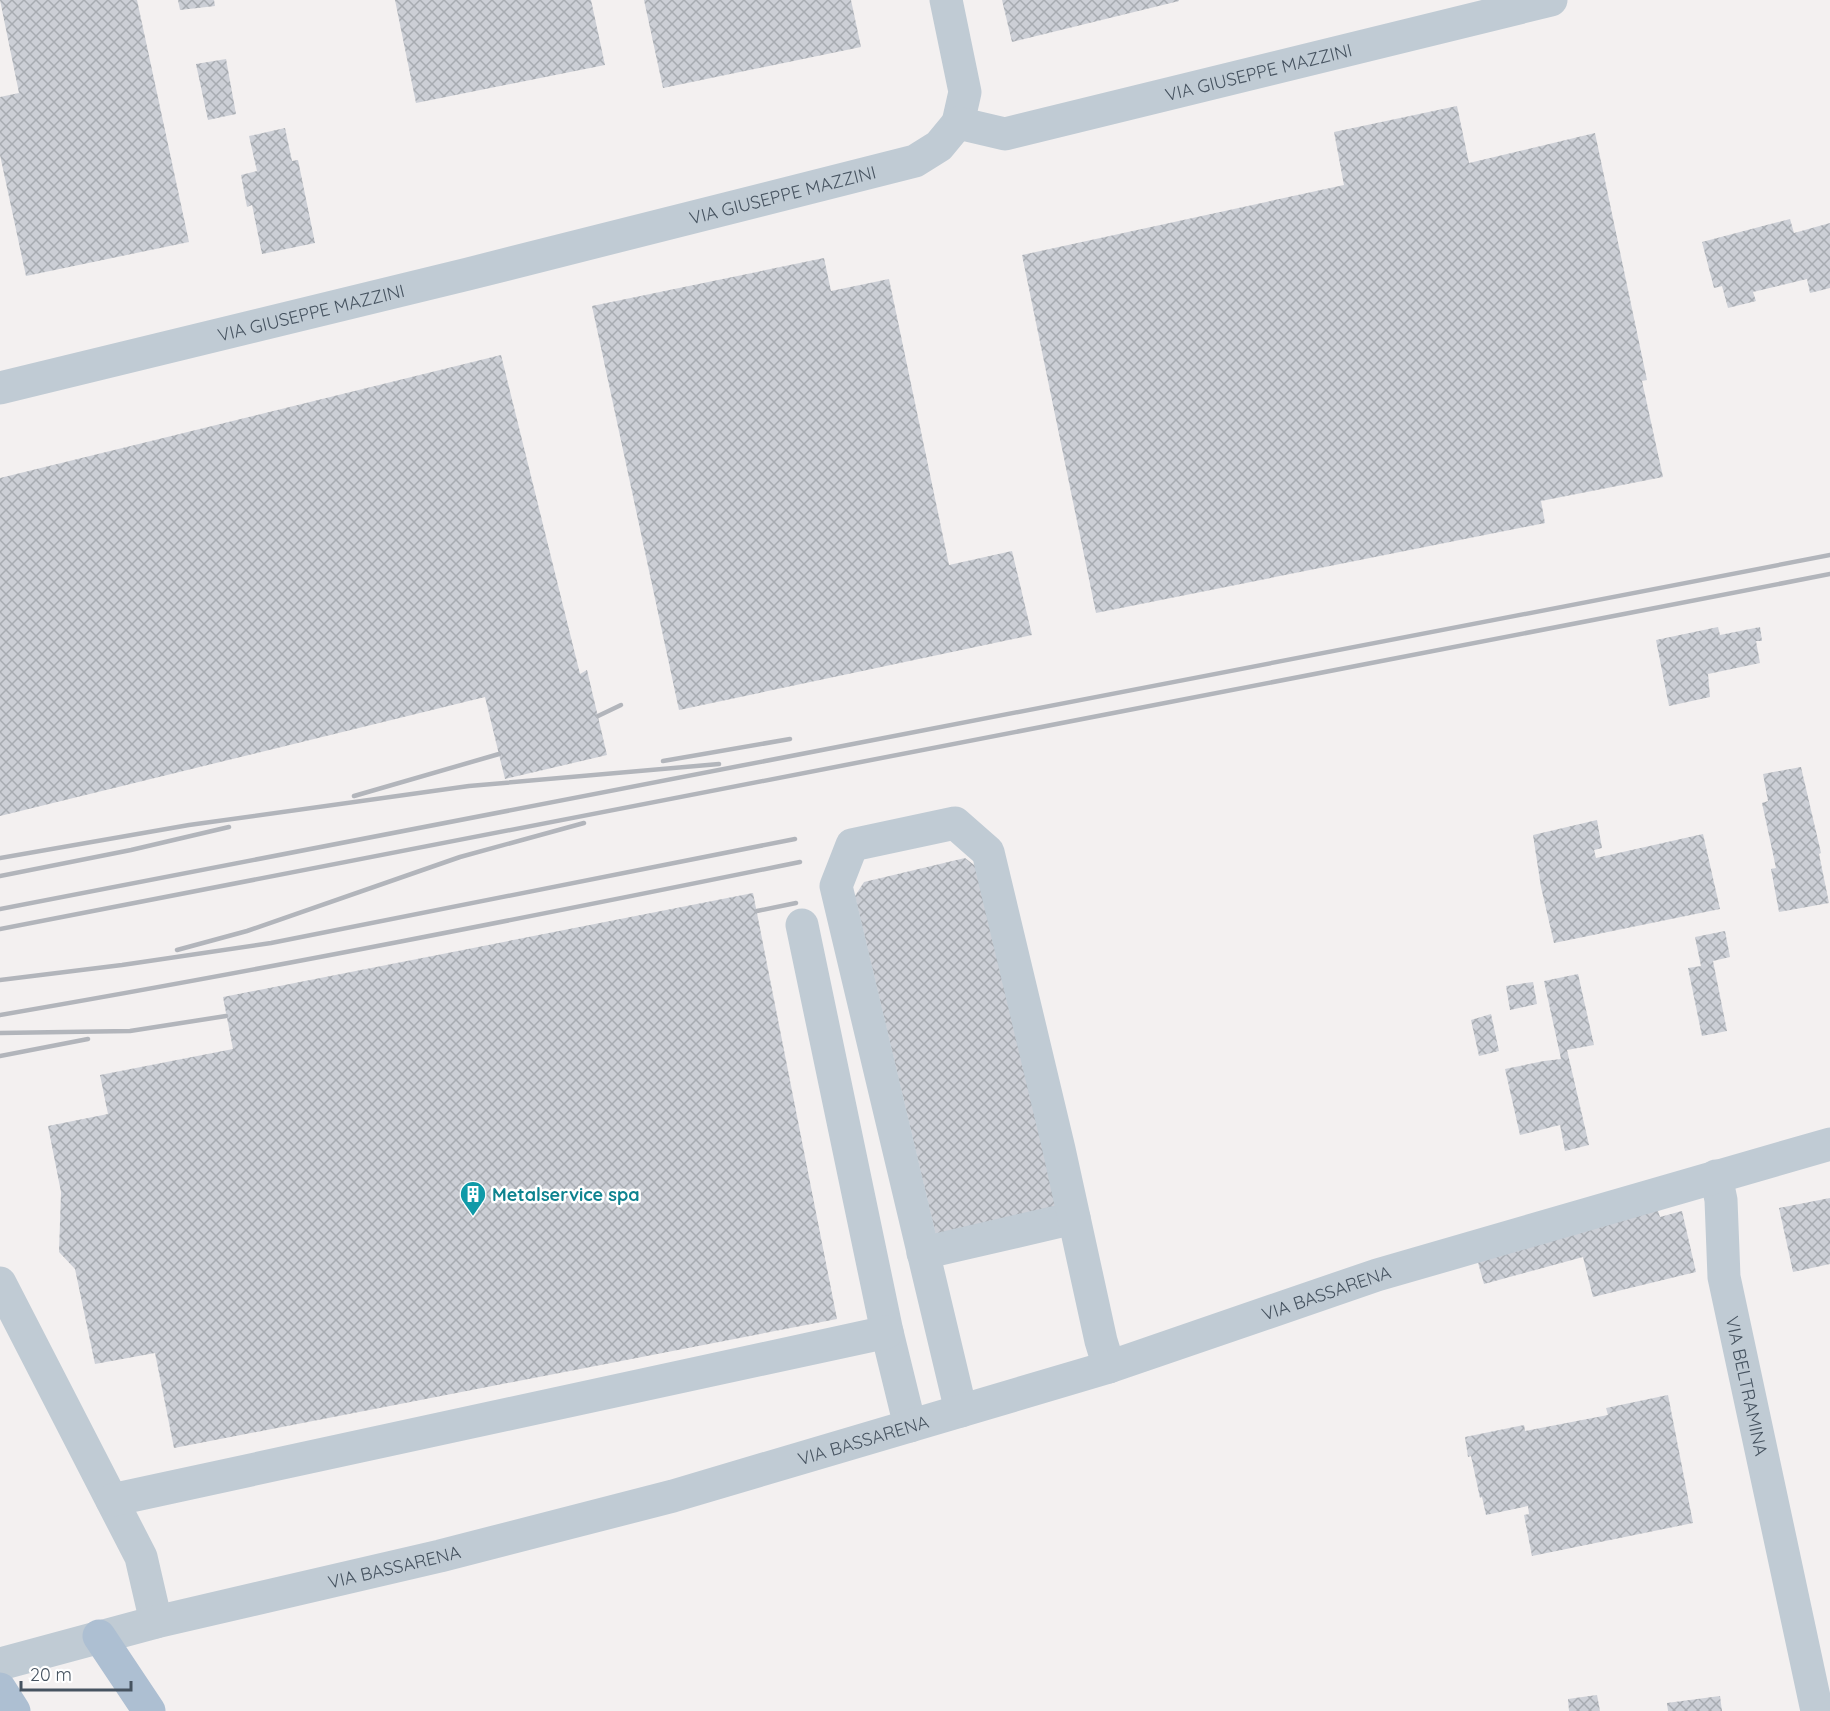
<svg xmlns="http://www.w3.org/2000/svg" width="1830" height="1711" viewBox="0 0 1830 1711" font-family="Quicksand,sans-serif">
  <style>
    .building { fill: url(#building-cross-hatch) }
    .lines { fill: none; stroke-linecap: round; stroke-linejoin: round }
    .minor { stroke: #c0cbd4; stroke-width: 33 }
    .major { stroke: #adbfd2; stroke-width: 33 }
    .rail { stroke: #b2b5bb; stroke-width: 4.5 }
    .labels { text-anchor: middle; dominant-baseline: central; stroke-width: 5; stroke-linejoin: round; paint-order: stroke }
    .street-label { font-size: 18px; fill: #465360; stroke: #fff }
    .culture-label { font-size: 18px; font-weight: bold; fill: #0d838f; stroke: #fff; text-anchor: start }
  </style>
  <defs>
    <pattern id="building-cross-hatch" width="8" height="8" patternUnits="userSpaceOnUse" patternTransform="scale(1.5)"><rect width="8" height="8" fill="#cccfd6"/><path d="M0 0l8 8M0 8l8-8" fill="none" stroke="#a7abb1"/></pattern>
  </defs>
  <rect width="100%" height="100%" fill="#f3f0f0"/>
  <g class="building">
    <path d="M 0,0 L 137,0 L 189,242 L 26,276 L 0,155 L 0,97 L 19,93 Z"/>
    <path d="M 178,0 L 214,0 L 215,6 L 180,10 Z"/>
    <path d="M 395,0 L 591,0 L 605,65 L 416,103 Z"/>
    <path d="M 644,0 L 851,0 L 861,47 L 663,88 Z"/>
    <path d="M 1002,0 L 1179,0 L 1179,1 L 1012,42 Z"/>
    <path d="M 226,59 L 236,114 L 208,120 L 196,64 Z"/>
    <path d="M 1457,106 L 1469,163 L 1595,133 L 1647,380 L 1642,381 L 1663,477 L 1541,501 L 1545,523 L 1096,613 L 1022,255 L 1344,185 L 1334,132 Z"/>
    <path d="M 285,128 L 292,161 L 298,160 L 315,243 L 262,254 L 252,205 L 247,207 L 241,175 L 257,171 L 249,136 Z"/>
    <path d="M 1790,219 L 1794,233 L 1830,223 L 1830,288 L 1810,293 L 1807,279 L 1753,292 L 1756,301 L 1728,308 L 1722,286 L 1714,288 L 1702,242 Z"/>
    <path d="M 824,258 L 831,291 L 889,279 L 949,565 L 1012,551 L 1032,635 L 679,710 L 592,306 Z"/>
    <path d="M 501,355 L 580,674 L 587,670 L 607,755 L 505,779 L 485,697 L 0,816 L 0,478 Z"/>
    <path d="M 1718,627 L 1720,635 L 1760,627 L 1762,641 L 1756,641 L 1760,663 L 1708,674 L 1710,697 L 1669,706 L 1656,640 Z"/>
    <path d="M 1801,767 L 1821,853 L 1819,854 L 1829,903 L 1779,912 L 1771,869 L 1776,868 L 1762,803 L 1768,801 L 1763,774 Z"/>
    <path d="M 1597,820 L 1602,848 L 1594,850 L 1596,858 L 1703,834 L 1720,909 L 1554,943 L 1541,887 L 1533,835 Z"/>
    <path d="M 965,858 L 978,868 L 1058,1208 L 936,1236 L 855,896 L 864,882 Z"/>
    <path d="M 753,893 L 837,1319 L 174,1448 L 155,1353 L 95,1364 L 75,1269 L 59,1252 L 61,1192 L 48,1126 L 108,1114 L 100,1075 L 233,1049 L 223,997 Z"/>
    <path d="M 1725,931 L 1730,957 L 1713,961 L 1727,1031 L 1702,1036 L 1688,968 L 1701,966 L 1695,937 Z"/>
    <path d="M 1578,974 L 1594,1045 L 1567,1050 L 1589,1145 L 1565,1151 L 1560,1125 L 1520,1135 L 1505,1069 L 1544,1061 L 1561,1059 L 1544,981 Z"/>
    <path d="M 1533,982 L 1537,1004 L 1510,1010 L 1506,986 Z"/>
    <path d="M 1491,1014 L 1499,1051 L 1479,1056 L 1471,1020 Z"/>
    <path d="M 1830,1198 L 1830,1264 L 1793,1272 L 1779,1208 Z"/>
    <path d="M 1656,1205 L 1660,1217 L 1682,1211 L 1696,1272 L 1593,1297 L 1583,1257 L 1484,1284 L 1475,1252 Z"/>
    <path d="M 1668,1395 L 1693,1523 L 1532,1556 L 1524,1515 L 1529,1514 L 1528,1506 L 1486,1515 L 1482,1497 L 1480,1498 L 1471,1456 L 1468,1457 L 1465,1437 L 1524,1425 L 1525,1431 L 1608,1415 L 1606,1408 Z"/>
    <path d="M 1597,1695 L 1600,1711 L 1569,1711 L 1568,1699 Z"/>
    <path d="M 1720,1696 L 1722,1711 L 1668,1711 L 1667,1703 Z"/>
  </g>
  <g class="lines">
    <g class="minor">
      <path d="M 946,0 L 965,92 L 958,123"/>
      <path id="s1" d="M 0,388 L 468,274 L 915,161 L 939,146 L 958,123 L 1005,134 L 1551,0"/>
      <path d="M 802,925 L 887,1332 L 910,1426"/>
      <path id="s2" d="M 1716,1176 L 1721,1200 L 1724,1277 L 1817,1711"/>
      <path d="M 923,1253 L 1074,1218"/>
      <path d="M 0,1283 L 141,1557 L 156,1622"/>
      <path d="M 961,1411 L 836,886 L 852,845 L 955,823 L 988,852 L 1059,1149 L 1101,1341 L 1109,1367"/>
      <path d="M 112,1500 L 887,1332"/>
      <path id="s3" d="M 0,1664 L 156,1622 L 440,1556 L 673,1496 L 1109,1367 L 1377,1275 L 1830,1144"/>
    </g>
    <g class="major">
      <path d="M 99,1636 L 149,1711"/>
      <path d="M 0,1689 L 14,1711"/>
    </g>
    <g class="rail">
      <path d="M 598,716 L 621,705"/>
      <path d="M 663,761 L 790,739"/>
      <path d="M 354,796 L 499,754"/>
      <path d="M 0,858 L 189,825 L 469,786 L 719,764"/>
      <path d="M 0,876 L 131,850 L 229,827"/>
      <path d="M 0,909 L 1830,555"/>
      <path d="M 757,911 L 796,903"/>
      <path d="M 0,929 L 1830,574"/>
      <path d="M 177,950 L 247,931 L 460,857 L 584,823"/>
      <path d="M 0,980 L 122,965 L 271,943 L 795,839"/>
      <path d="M 0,1015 C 268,969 534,916 800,862"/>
      <path d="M 0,1033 L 130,1031 L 226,1016"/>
      <path d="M 0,1056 L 88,1039"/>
    </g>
  </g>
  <defs>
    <g id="building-pin" transform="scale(1.35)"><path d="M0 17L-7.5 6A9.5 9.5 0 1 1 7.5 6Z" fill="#0f9aa8" stroke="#fff"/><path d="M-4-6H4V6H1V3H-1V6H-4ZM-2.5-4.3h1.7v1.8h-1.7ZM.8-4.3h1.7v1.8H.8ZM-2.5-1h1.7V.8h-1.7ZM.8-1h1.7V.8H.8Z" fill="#fff"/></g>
  </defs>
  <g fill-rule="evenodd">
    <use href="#building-pin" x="473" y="1194"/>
  </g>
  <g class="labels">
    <g class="street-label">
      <text stroke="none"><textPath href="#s1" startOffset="1310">VIA GIUSEPPE MAZZINI</textPath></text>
      <text stroke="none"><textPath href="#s1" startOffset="806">VIA GIUSEPPE MAZZINI</textPath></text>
      <text stroke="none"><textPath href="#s1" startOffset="320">VIA GIUSEPPE MAZZINI</textPath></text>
      <text stroke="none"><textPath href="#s3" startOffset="1378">VIA BASSARENA</textPath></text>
      <text stroke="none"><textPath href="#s2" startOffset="213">VIA BELTRAMINA</textPath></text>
      <text stroke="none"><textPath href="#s3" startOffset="892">VIA BASSARENA</textPath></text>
      <text stroke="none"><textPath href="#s3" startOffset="406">VIA BASSARENA</textPath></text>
    </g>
    <g class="culture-label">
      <text x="492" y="1194">Metalservice spa</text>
    </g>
  </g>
  <path d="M21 1681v9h110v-9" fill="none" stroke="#465360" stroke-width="3"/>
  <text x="30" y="1681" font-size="18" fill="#465360" stroke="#ffffff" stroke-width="4.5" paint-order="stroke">20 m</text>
</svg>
